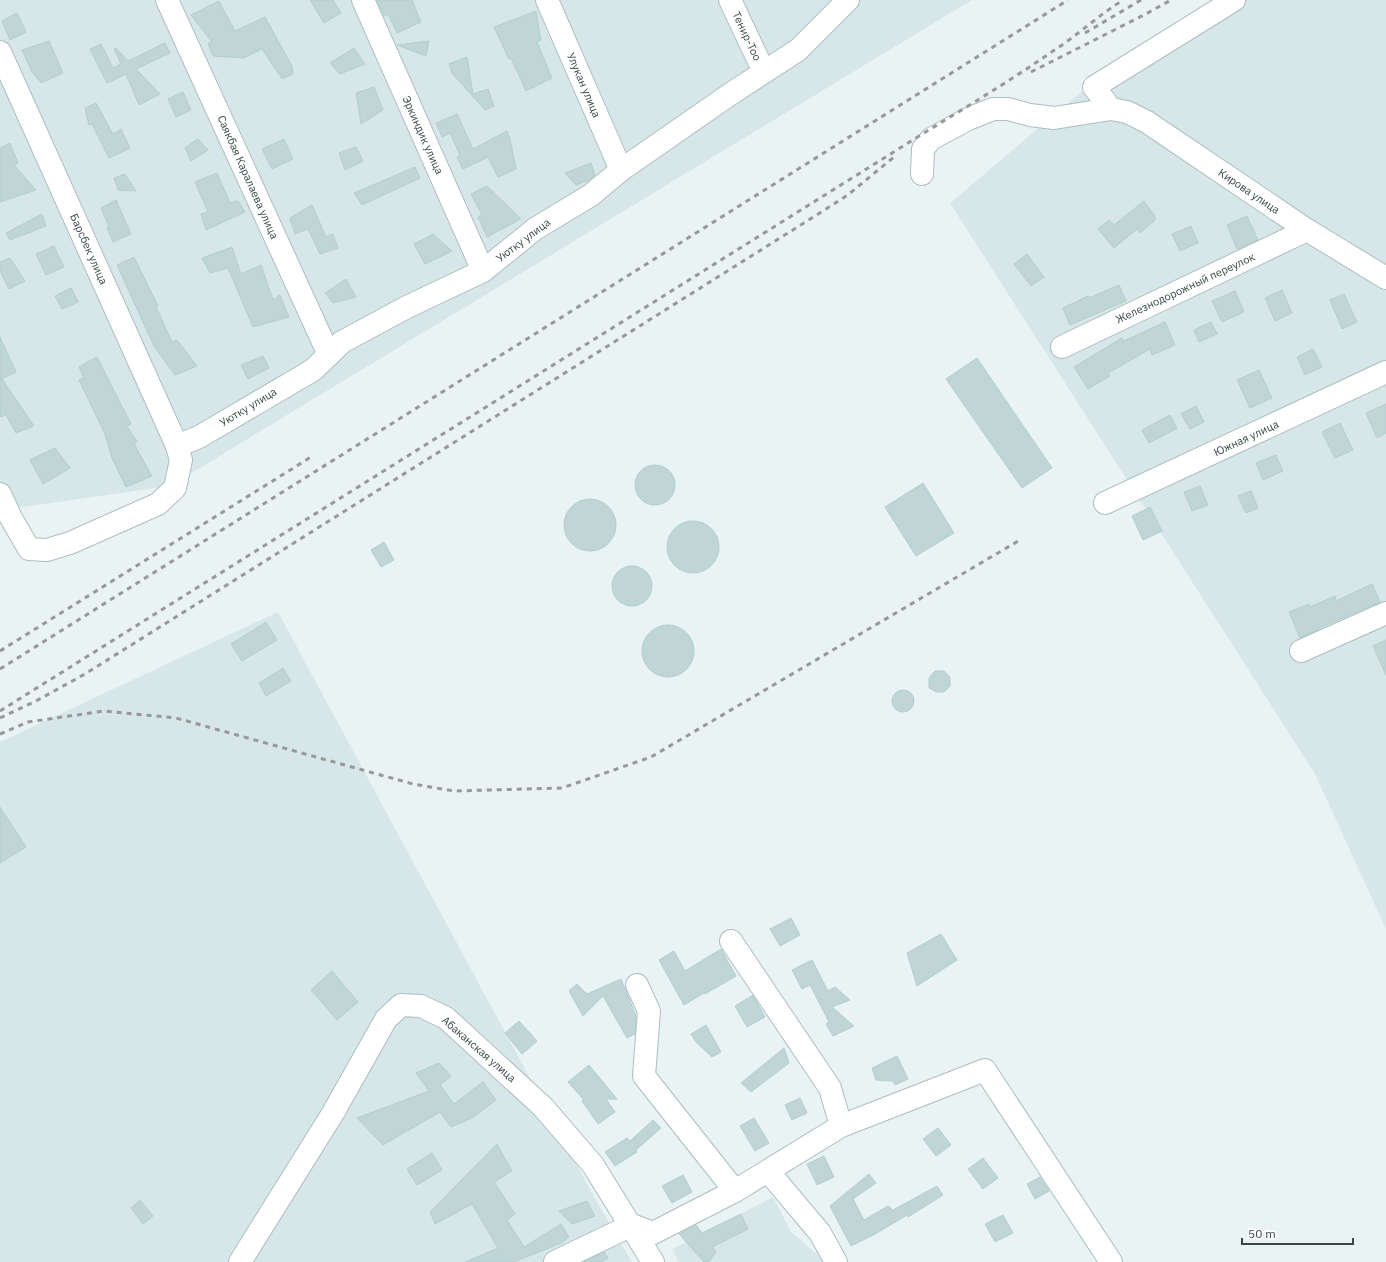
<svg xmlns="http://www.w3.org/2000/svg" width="1386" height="1262" viewBox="0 0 1386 1262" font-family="'IBM Plex Sans',sans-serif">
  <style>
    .residential { fill: #d7e6e8 }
    .building { fill: #bfd5d6; stroke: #b2cfd1 }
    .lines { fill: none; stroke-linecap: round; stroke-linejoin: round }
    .minor-casing { stroke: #acbec0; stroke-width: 24 }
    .minor { stroke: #fff; stroke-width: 22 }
    .rail { stroke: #989898; stroke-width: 3; stroke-dasharray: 5 5; stroke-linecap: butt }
    .labels { text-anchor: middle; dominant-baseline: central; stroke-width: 4; stroke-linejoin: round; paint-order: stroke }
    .street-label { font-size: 11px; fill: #374748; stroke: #fff }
  </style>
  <rect width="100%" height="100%" fill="#e9f3f4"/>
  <g class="residential">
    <path d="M 0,0 L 972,0 L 170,486 L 16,508 L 0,493 Z"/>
    <path d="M 1218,0 L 1386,0 L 1386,929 L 1315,774 L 950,203 L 1100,76 Z"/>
    <path d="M 278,612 L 592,1193 L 632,1262 L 0,1262 L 0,742 Z"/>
    <path d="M 773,1197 L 791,1232 L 826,1262 L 679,1262 L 672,1249 Z"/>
  </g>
  <g class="building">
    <path d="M 310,0 L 333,0 L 341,13 L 324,23 Z"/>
    <path d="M 377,0 L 412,0 L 421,22 L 397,33 L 388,14 L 384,16 Z"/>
    <path d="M 219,1 L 235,31 L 265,17 L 292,66 L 293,74 L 282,79 L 262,49 L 244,58 L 213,56 L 208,43 L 212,42 L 191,15 Z"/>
    <path d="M 536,11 L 541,40 L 537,42 L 552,78 L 526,91 L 511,58 L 509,59 L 494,27 Z"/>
    <path d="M 17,13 L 26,32 L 10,40 L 2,21 Z"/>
    <path d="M 49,41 L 63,73 L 41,83 L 32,72 L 22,50 Z"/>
    <path d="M 429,41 L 426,56 L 397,45 Z"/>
    <path d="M 165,43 L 170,53 L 136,69 L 160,94 L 139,105 L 126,74 L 107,83 L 90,49 L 101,44 L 113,68 L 121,64 L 114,49 L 116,48 L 128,61 Z"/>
    <path d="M 354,48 L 365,64 L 340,74 L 330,63 Z"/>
    <path d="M 467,57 L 473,94 L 488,89 L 494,106 L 485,110 L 452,73 L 449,64 Z"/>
    <path d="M 374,87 L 383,110 L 361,124 L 356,93 Z"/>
    <path d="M 183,92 L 191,110 L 176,117 L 168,99 Z"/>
    <path d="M 96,103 L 113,134 L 121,129 L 130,148 L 109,158 L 92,124 L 89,125 L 85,108 Z"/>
    <path d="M 457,114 L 473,149 L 507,131 L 510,139 L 516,169 L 498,177 L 488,157 L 463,169 L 457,157 L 460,155 L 450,133 L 442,137 L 436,123 Z"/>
    <path d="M 198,139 L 208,150 L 191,161 L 185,148 Z"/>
    <path d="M 284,139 L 293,159 L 272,169 L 262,149 Z"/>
    <path d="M 10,143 L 18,163 L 14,165 L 36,190 L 0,202 L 0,148 Z"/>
    <path d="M 356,147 L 363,161 L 345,170 L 339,153 Z"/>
    <path d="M 591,163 L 595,175 L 589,180 L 576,185 L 565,173 Z"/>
    <path d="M 415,167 L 420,178 L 362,205 L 354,193 Z"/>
    <path d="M 217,173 L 230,203 L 238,201 L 245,212 L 206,230 L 201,214 L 208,212 L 195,182 Z"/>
    <path d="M 125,174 L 136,191 L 118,190 L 114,178 Z"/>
    <path d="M 487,186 L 521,219 L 487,237 L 478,217 L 482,215 L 471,194 Z"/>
    <path d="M 116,200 L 131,234 L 113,242 L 107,228 L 109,227 L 101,208 Z"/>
    <path d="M 1144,201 L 1155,216 L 1155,220 L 1140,233 L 1137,229 L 1114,248 L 1098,229 L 1109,220 L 1114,225 Z"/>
    <path d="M 312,205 L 326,237 L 333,234 L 338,248 L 320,254 L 308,229 L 295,234 L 290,218 Z"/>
    <path d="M 42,214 L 46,226 L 10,240 L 6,233 Z"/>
    <path d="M 1247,216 L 1258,240 L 1237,249 L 1227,225 Z"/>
    <path d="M 1191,226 L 1198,243 L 1180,251 L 1172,234 Z"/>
    <path d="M 433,234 L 452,251 L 425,264 L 414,244 Z"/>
    <path d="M 54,246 L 64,267 L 46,275 L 36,254 Z"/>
    <path d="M 232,247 L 241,274 L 261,265 L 273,300 L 280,295 L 289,317 L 253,327 L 228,268 L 210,273 L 202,258 Z"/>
    <path d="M 1027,254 L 1044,277 L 1031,286 L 1014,264 Z"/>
    <path d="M 134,257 L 158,306 L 156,307 L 172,342 L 177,340 L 197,366 L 175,375 L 154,346 L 117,265 Z"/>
    <path d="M 10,258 L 25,281 L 9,289 L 0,271 L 0,262 Z"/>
    <path d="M 346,279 L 356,297 L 333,303 L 325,293 Z"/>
    <path d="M 1119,285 L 1126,301 L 1070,325 L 1063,308 L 1088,296 L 1089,298 Z"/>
    <path d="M 71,288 L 78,302 L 62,309 L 55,296 Z"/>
    <path d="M 1282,290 L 1292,313 L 1275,321 L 1265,298 Z"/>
    <path d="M 1235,291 L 1244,312 L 1222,322 L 1212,301 Z"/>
    <path d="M 1344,294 L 1357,322 L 1342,329 L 1330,300 Z"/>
    <path d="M 1165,322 L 1175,345 L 1152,355 L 1150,349 L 1108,373 L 1110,376 L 1088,389 L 1074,367 L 1122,338 L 1124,341 Z"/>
    <path d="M 1211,322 L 1217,334 L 1199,342 L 1194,330 Z"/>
    <path d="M 0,337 L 16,372 L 2,379 L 34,426 L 16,433 L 6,415 L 0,417 Z"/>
    <path d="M 1313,349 L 1322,367 L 1305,375 L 1297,357 Z"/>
    <path d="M 263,356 L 269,368 L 248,379 L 241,365 Z"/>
    <path d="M 97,357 L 131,424 L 127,426 L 137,442 L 134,444 L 152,476 L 126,487 L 112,458 L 105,434 L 79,380 L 84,378 L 79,367 Z"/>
    <path d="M 977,358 L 1052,468 L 1022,488 L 946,379 Z"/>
    <path d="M 1259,370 L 1272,398 L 1250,408 L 1237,380 Z"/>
    <path d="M 1386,404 L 1386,433 L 1377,438 L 1366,413 Z"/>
    <path d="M 1196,406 L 1204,422 L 1190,429 L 1181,414 Z"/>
    <path d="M 1170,415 L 1177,428 L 1149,443 L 1142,430 Z"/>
    <path d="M 1340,423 L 1353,450 L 1335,458 L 1322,432 Z"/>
    <path d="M 55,448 L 70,468 L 43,484 L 30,460 Z"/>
    <path d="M 1276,455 L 1283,471 L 1263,480 L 1256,463 Z"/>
    <circle cx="655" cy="485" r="20"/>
    <path d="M 923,483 L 954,533 L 916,556 L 885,507 Z"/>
    <path d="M 1200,486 L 1208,505 L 1192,511 L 1184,492 Z"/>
    <path d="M 1251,491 L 1258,508 L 1246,513 L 1238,496 Z"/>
    <circle cx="590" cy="525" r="26"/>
    <path d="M 1150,507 L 1162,531 L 1143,540 L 1132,516 Z"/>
    <circle cx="693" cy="547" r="26"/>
    <path d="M 384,542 L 394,560 L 381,567 L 371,550 Z"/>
    <circle cx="632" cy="586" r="20"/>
    <path d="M 1372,584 L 1380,602 L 1319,628 L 1319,629 L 1300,638 L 1289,612 L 1309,604 L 1310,607 L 1335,596 L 1336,601 Z"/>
    <path d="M 266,622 L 277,640 L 242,661 L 231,644 Z"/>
    <circle cx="668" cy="651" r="26"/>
    <path d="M 1386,640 L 1386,675 L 1373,646 Z"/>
    <path d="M 283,668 L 291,681 L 266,696 L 259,683 Z"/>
    <path d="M 935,671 L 944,671 L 950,677 L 950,686 L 944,692 L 936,692 L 929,688 L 929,678 Z"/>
    <circle cx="903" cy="701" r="11"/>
    <path d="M 0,807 L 26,847 L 0,863 Z"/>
    <path d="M 791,918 L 800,935 L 780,946 L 770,929 Z"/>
    <path d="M 941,934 L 957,960 L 917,986 L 907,953 Z"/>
    <path d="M 721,949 L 736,976 L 705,994 L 704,993 L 684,1005 L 659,960 L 674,951 L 685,971 Z"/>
    <path d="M 812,960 L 828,991 L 835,987 L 850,1000 L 832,1007 L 854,1026 L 833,1036 L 826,1024 L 829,1022 L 810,985 L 802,989 L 792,970 Z"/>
    <path d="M 332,971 L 358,1002 L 337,1020 L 311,990 Z"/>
    <path d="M 621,979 L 636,1016 L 635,1034 L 627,1038 L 603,996 L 583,1016 L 569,991 L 577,984 L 587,994 Z"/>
    <path d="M 753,995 L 765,1017 L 747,1027 L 735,1006 Z"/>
    <path d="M 519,1021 L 537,1041 L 522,1054 L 505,1033 Z"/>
    <path d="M 706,1025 L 721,1052 L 712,1057 L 696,1042 L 691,1034 Z"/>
    <path d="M 784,1048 L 789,1063 L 751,1092 L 741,1083 Z"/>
    <path d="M 897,1056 L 908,1079 L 895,1085 L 893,1081 L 876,1080 L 872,1068 Z"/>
    <path d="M 439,1063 L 451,1076 L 440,1085 L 454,1104 L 483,1082 L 496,1100 L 472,1118 L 451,1127 L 440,1112 L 383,1145 L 357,1118 L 429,1091 L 416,1073 Z"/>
    <path d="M 589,1065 L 617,1099 L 606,1099 L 615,1112 L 598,1124 L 582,1101 L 584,1100 L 568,1082 Z"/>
    <path d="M 800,1098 L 807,1113 L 792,1120 L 785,1105 Z"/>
    <path d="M 754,1118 L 769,1143 L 755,1151 L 740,1126 Z"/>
    <path d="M 653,1120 L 661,1128 L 636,1150 L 637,1152 L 615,1166 L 605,1152 L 627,1138 L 630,1141 Z"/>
    <path d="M 938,1128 L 951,1145 L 936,1156 L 923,1139 Z"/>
    <path d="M 497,1144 L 512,1171 L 494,1182 L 515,1214 L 507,1220 L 524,1247 L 561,1224 L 569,1237 L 561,1243 L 514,1262 L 465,1262 L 498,1248 L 472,1204 L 435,1224 L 430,1212 Z"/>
    <path d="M 432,1153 L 442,1170 L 417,1185 L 407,1169 Z"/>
    <path d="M 824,1156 L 834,1177 L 817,1185 L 807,1164 Z"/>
    <path d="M 983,1158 L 998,1178 L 983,1189 L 968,1169 Z"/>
    <path d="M 869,1174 L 876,1183 L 853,1199 L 864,1220 L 888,1206 L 893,1210 L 937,1186 L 943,1195 L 908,1217 L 907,1215 L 877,1233 L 851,1246 L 830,1206 Z"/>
    <path d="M 683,1175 L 692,1192 L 672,1203 L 662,1186 Z"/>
    <path d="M 1040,1177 L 1049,1191 L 1035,1199 L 1027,1184 Z"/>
    <path d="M 140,1200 L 153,1216 L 143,1224 L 131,1208 Z"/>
    <path d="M 587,1201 L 595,1216 L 572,1224 L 559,1211 Z"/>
    <path d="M 741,1214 L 748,1229 L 712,1247 L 716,1252 L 709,1262 L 704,1262 L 679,1234 L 696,1225 L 702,1233 Z"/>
    <path d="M 1003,1215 L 1013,1233 L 995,1242 L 985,1224 Z"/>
    <path d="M 604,1252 L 608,1258 L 602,1262 L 584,1262 Z"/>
  </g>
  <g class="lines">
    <g class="minor-casing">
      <g id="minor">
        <path d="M 167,0 L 329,355"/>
        <path d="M 363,0 L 483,271"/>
        <path d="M 547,0 L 621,170"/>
        <path d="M 730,0 L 764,72"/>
        <path d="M 0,52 L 177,446 L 181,460 L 175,488 L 158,504 L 70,543 L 47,550 L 29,549 L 11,518 L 0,494"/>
        <path d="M 1111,109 L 1094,87 L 1234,0"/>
        <path d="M 922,174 L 923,149 L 931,139 L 968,119 L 993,109 L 1008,109 L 1030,115 L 1054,118 L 1111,109 L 1127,112 L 1147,122 L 1307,230 L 1386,278"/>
        <path d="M 1062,347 L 1307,230"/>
        <path d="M 177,446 L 199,437 L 313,370 L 342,342 L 407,307 L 483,271 L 535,229 L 591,195 L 621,170 L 729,95 L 798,50 L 848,0"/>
        <path d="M 1105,503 L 1386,372"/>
        <path d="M 1301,651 L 1386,613"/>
        <path d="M 731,941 L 830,1088 L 841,1126"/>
        <path d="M 637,985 L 649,1011 L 644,1076 L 735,1191"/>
        <path d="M 768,1171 L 820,1233 L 836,1262"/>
        <path d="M 240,1262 L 333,1113 L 386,1019 L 401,1005 L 421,1006 L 446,1018 L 543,1107 L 593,1165 L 653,1262"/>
        <path d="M 555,1262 L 632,1225 L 653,1233 L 735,1191 L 841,1126 L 985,1070 L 1111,1262"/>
      </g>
    </g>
    <use href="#minor" class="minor"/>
    <g class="rail">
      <path d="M 1085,33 L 1141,0"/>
      <path d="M 1031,72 L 1144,15 L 1171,0"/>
      <path d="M 0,651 L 311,457"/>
      <path d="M 0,669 L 1068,0"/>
      <path d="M 0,711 L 924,133 C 968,106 1013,79 1056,49 C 1079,34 1099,15 1123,0"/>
      <path d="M 0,718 L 36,701 L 85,674 L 823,211 L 849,194 L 894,157"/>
      <path d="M 0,734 L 28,722 L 104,711 L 176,718 L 413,784 L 454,791 L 562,788 L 651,757 L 1020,540"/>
    </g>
  </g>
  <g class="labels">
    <g class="street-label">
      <text transform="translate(747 36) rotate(65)">Тенир-Тоо</text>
      <text transform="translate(584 85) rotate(67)">Улукан улица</text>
      <text transform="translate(423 135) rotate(66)">Эркиндик улица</text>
      <text transform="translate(248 177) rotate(66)">Саякбая Каралаева улица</text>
      <text transform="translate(1249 191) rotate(34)">Кирова улица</text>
      <text transform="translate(523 240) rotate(-37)">Уютку улица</text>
      <text transform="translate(89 249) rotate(66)">Барсбек улица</text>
      <text transform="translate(1185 288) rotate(-25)">Железнодорожный переулок</text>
      <text transform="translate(248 407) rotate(-31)">Уютку улица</text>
      <text transform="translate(1246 438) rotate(-25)">Южная улица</text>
      <text transform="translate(479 1049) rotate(41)">Абаканская улица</text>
    </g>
  </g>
  <path d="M1242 1238v6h111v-6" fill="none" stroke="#374748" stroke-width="2"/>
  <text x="1248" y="1238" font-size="12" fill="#374748" stroke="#ffffff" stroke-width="3" paint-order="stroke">50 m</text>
</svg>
